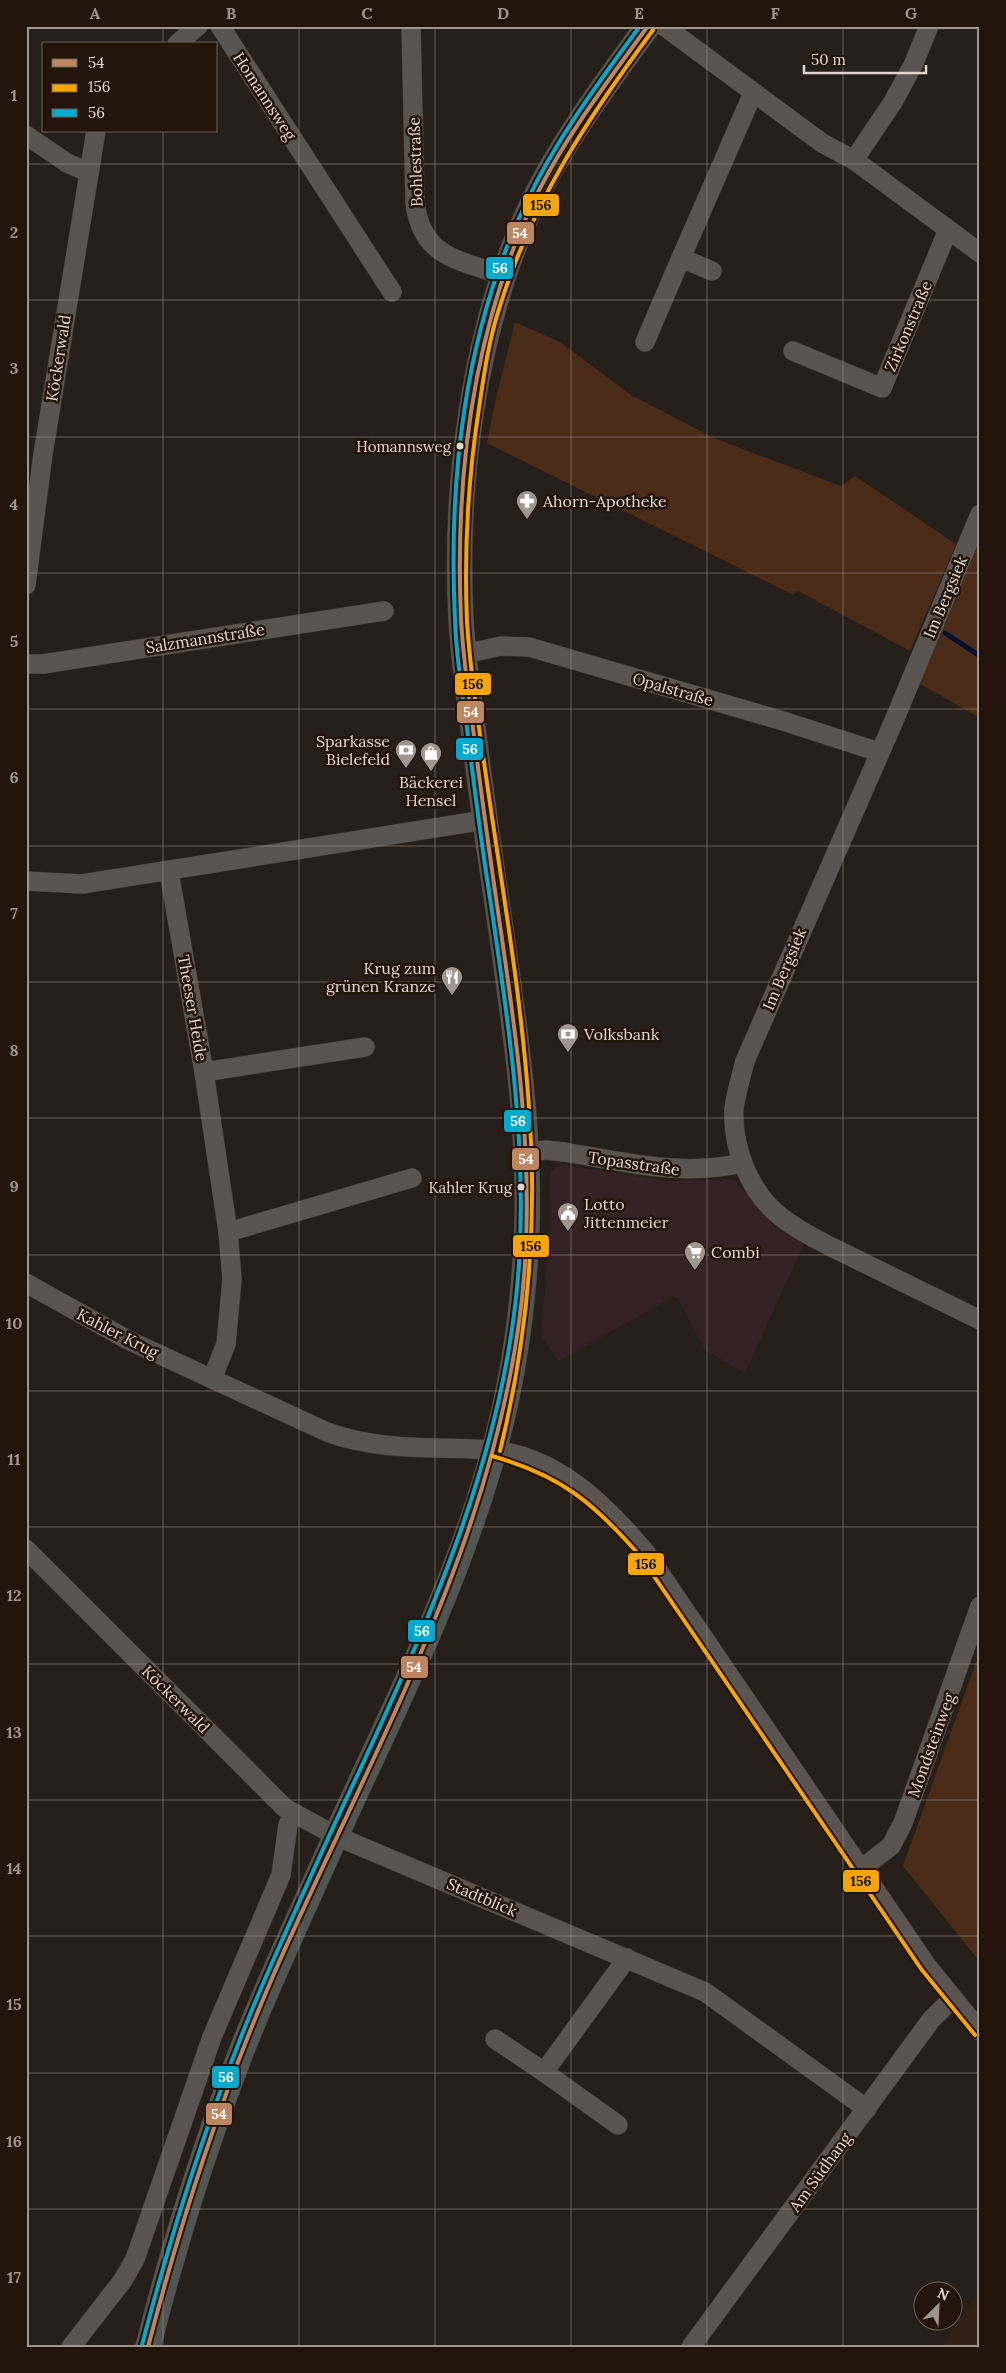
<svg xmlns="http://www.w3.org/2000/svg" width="1006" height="2373" viewBox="0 0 1006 2373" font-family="Lora,serif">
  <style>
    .commercial { fill: #352224 }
    .built { fill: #342115 }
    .green { fill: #4a2c18 }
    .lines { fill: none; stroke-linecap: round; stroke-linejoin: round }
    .stream { stroke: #05112f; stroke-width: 5 }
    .minor-casing { stroke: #423a36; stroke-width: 20 }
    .major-casing { stroke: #423a36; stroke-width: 26 }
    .minor { stroke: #5b5551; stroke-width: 19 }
    .major { stroke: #525652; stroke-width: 25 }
    .bus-1-casing { stroke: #23150b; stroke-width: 8 }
    .bus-2-casing { stroke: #23150b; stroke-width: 8 }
    .bus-3-casing { stroke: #23150b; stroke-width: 8 }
    .bus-1 { stroke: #bb8660; stroke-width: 4 }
    .bus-2 { stroke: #f7a600; stroke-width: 4 }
    .bus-3 { stroke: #00a9ce; stroke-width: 4 }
    .grid { fill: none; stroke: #a09690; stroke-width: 1; stroke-opacity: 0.55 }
    .bus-dot { fill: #e1d6d0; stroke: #23150b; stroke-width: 2 }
    .labels { text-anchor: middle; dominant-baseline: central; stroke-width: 5; stroke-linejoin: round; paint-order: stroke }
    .bus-label { font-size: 15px; fill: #e1d6d0; stroke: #23150b; text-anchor: end }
    .street-label { font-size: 16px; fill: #e1d6d0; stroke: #23150b }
    .poi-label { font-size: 16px; fill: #e1d6d0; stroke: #23150b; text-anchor: start }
    .line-badge { stroke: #23150b; stroke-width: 2 }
    .badge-label { font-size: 14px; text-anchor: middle; font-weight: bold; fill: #fff }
    .pale-badge-label { font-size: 14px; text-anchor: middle; font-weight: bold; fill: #111 }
    .neatline { fill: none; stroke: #a09690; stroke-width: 2 }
    .grid-label { font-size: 16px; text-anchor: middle; font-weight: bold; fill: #a09690 }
  </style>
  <rect width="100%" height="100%" fill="#271f1a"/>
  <path class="commercial" d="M 559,1164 L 666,1181 L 729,1179 L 735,1181 L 771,1223 L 804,1244 L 745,1373 L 705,1350 L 678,1299 L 673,1297 L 558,1361 L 541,1335 L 549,1242 L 550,1173 Z"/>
  <path class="built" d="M 980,2290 L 980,2347 L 940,2347 Z"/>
  <g class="green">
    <path d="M 515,322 L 560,342 L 631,395 L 714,438 L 841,486 L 855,476 L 956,544 L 910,651 L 798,591 L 793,595 L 487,443 L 496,398 Z"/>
    <path d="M 980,537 L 980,718 L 919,683 Z"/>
    <path d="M 980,1651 L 980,1962 L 903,1866 Z"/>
  </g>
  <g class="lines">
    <path class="stream" d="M 945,633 L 980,656"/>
    <g class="minor-casing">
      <g id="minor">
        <path d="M 220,26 L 392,292"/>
        <path d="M 411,26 L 415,203 C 422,258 458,259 504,276"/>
        <path d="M 664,26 L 822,143 L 854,160 L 980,253"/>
        <path d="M 177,44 L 198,26"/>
        <path d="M 26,135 L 67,163 L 88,172"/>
        <path d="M 854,160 L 893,102 L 914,63 L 929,26"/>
        <path d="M 681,258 L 753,93"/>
        <path d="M 645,342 L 681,258 L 712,271"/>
        <path d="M 793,351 L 882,388 L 948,230"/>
        <path d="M 980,514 L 893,723 L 745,1061 C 741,1077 736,1093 734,1109 C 732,1148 750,1193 781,1217 C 806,1236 836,1249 864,1263 C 903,1282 941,1301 980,1320"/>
        <path d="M 26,585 L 43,454 L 96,131"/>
        <path d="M 464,654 L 501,646 L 529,647 L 783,721 L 879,752"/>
        <path d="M 26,664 L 43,664 L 384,611"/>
        <path d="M 169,872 L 204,1072 L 365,1047"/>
        <path d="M 26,881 L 82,884 L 485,820"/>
        <path d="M 204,1072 L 228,1232 L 232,1279 L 226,1344 L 212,1379"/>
        <path d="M 526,1152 L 546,1150 L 564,1152 C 625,1162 681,1177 742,1163"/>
        <path d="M 228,1232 L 412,1178"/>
        <path d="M 26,1283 L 128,1340 L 327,1432 C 381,1452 436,1446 492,1450 C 557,1456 607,1506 646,1553 L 927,1966 L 980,2031"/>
        <path d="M 26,1549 L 285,1808 L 336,1836 L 705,1992 L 867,2109"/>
        <path d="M 861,1869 L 891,1846 L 903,1823 L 980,1606"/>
        <path d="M 495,2039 L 544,2072 L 627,1958"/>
        <path d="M 544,2072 L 618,2125"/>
        <path d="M 71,2347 L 123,2280 L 135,2259 L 212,2037 L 281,1875 L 288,1825 L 294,1814"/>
        <path d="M 691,2347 L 931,2020 L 952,1999"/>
      </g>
    </g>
    <g class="major-casing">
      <path id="major" d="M 148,2347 C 173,2248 203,2151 240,2055 C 268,1983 302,1912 333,1842 C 387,1723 447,1606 485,1481 C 507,1411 520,1337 525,1264 C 534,1150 516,1035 500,923 C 490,858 481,793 473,728 C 468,692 463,656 461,619 C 454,486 473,333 529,211 C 558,148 606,83 648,26"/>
    </g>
    <use href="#minor" class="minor"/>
    <use href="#major" class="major"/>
    <g class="bus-1-casing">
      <path id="bus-1" d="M 148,2347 C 181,2220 221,2096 273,1976 C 374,1746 508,1520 525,1264 C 533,1141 514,1019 496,898 C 488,842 480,785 473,728 C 468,692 463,655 461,619 C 455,481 472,338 529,211 C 559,145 605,85 648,26"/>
    </g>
    <g class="bus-2-casing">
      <g id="bus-2">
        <path d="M 500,1451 C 528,1337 538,1224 529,1107 C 521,991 500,876 484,762 C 477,715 470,669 467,622 C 464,551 468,479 479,408 C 484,374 489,339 500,306 C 533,200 588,118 653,30"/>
        <path d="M 492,1456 C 562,1476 594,1503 641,1557 L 922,1970 L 975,2035"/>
      </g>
    </g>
    <g class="bus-3-casing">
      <path id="bus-3" d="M 142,2345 C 176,2215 217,2087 272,1963 C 300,1900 328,1837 358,1774 C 434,1610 507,1446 519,1264 C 527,1141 508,1019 490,898 C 481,842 474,785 467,728 C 462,692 456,656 455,619 C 448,478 465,329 527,201 C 557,138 599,82 640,26"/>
    </g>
    <use href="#bus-1" class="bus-1"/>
    <use href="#bus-2" class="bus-2"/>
    <use href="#bus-3" class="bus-3"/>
  </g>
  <path class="grid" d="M 163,26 L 163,44M 299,26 L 299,2347M 435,26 L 435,2347M 571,26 L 571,2347M 707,26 L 707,2347M 843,26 L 843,2347M 163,131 L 163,2347M 26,164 L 980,164M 26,300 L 980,300M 26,437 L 980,437M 26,573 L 980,573M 26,709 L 980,709M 26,846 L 980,846M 26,982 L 980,982M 26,1118 L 980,1118M 26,1255 L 980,1255M 26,1391 L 980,1391M 26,1527 L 980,1527M 26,1664 L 980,1664M 26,1800 L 980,1800M 26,1936 L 980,1936M 26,2073 L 980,2073M 26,2209 L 980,2209"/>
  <defs>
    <g id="pharmacy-pin" transform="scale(1.125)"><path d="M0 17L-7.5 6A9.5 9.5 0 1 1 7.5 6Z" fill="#a09690" stroke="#23150b"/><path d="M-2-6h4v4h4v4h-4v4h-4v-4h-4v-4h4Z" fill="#fff"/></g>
    <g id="bank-pin" transform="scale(1.125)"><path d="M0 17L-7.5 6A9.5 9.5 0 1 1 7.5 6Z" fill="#a09690" stroke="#23150b"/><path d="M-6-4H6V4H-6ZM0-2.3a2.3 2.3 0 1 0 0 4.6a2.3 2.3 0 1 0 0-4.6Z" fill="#fff"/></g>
    <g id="shop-pin" transform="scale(1.125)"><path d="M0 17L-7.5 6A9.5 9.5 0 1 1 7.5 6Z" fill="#a09690" stroke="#23150b"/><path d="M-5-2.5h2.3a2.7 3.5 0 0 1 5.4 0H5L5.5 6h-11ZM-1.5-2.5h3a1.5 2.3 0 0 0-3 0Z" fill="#fff"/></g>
    <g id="restaurant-pin" transform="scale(1.125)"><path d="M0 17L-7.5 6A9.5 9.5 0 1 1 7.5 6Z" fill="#a09690" stroke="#23150b"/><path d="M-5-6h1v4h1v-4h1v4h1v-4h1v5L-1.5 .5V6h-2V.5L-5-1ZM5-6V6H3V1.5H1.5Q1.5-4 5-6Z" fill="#fff"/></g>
    <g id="civic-pin" transform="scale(1.125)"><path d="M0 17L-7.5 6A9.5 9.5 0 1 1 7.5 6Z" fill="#a09690" stroke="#23150b"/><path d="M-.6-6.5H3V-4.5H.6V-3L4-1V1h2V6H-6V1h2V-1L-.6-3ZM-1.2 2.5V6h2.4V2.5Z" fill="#fff"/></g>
    <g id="supermarket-pin" transform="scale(1.125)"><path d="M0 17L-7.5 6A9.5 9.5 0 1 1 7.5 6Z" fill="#a09690" stroke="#23150b"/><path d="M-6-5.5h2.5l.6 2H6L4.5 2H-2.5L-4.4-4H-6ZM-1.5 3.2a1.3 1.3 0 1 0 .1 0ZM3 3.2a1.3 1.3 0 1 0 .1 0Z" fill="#fff"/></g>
  </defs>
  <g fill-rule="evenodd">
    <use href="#pharmacy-pin" x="527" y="501"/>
    <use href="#bank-pin" x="406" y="750"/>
    <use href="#shop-pin" x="431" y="753"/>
    <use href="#restaurant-pin" x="452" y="977"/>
    <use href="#bank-pin" x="568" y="1034"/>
    <use href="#civic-pin" x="568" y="1213"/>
    <use href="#supermarket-pin" x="695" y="1252"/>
  </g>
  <g class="bus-dot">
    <circle cx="460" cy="446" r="4.5"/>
    <circle cx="521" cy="1187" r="4.5"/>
  </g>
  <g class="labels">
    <g class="bus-label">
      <text x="451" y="446">Homannsweg</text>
      <text x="512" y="1187">Kahler Krug</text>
    </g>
    <g class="street-label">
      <text transform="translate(265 96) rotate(57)">Homannsweg</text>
      <text transform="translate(415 162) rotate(-92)">Bohlestraße</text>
      <text transform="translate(908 326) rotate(-67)">Zirkonstraße</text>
      <text transform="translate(58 358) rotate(-81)">Köckerwald</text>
      <text transform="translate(945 597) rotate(-67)">Im Bergsiek</text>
      <text transform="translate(205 638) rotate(-9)">Salzmannstraße</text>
      <text transform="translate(673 689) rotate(16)">Opalstraße</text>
      <text transform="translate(784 969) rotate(-67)">Im Bergsiek</text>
      <text transform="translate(193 1008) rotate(80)">Theeser Heide</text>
      <text transform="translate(634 1163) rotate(8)">Topasstraße</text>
      <text transform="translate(118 1333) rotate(27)">Kahler Krug</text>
      <text transform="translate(176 1699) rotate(45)">Köckerwald</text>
      <text transform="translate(931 1745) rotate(-70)">Mondsteinweg</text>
      <text transform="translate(482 1897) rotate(23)">Stadtblick</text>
      <text transform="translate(820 2172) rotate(-54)">Am Südhang</text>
    </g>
    <g class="poi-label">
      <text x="543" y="501">Ahorn-Apotheke</text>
      <text x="390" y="741" text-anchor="end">Sparkasse<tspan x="390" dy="18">Bielefeld</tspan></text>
      <text x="431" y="782" text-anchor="middle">Bäckerei<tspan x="431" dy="18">Hensel</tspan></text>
      <text x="436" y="968" text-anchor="end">Krug zum<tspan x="436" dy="18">grünen Kranze</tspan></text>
      <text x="584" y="1034">Volksbank</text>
      <text x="584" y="1204">Lotto<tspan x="584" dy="18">Jittenmeier</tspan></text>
      <text x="711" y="1252">Combi</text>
    </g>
  </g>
  <g class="line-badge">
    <rect x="522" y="193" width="38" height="24" rx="5" fill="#f7a600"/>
    <rect x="506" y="221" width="29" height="24" rx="5" fill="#bb8660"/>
    <rect x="485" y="256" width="29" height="24" rx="5" fill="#00a9ce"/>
    <rect x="454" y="672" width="38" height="24" rx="5" fill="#f7a600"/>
    <rect x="456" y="700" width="29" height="24" rx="5" fill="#bb8660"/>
    <rect x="455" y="737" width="29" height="24" rx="5" fill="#00a9ce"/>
    <rect x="503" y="1109" width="29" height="24" rx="5" fill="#00a9ce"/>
    <rect x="511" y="1147" width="29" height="24" rx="5" fill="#bb8660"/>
    <rect x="512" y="1234" width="38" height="24" rx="5" fill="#f7a600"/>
    <rect x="627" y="1552" width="38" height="24" rx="5" fill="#f7a600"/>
    <rect x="407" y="1619" width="29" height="24" rx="5" fill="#00a9ce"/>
    <rect x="400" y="1655" width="29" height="24" rx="5" fill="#bb8660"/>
    <rect x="842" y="1869" width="38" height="24" rx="5" fill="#f7a600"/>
    <rect x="211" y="2065" width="29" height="24" rx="5" fill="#00a9ce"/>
    <rect x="205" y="2102" width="28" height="24" rx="5" fill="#bb8660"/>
  </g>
  <g class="badge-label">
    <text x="520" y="238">54</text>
    <text x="500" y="273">56</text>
    <text x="471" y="717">54</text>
    <text x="470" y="754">56</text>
    <text x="518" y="1126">56</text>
    <text x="526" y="1164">54</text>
    <text x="422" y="1636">56</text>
    <text x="414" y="1672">54</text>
    <text x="226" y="2082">56</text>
    <text x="219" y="2119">54</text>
  </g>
  <g class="pale-badge-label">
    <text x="541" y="210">156</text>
    <text x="473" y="689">156</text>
    <text x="531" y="1251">156</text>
    <text x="646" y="1569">156</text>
    <text x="861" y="1886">156</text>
  </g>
  <rect width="1006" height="2373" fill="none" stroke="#23150b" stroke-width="55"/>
  <rect x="42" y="42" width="175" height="90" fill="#23150b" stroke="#6f625a"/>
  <rect x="52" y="59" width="25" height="8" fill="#bb8660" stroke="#6f625a"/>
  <text x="88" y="68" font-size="15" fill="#e1d6d0">54</text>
  <rect x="52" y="84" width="25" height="8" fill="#f7a600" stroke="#6f625a"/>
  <text x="88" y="92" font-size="15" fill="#e1d6d0">156</text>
  <rect x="52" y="109" width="25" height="8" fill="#00a9ce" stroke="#6f625a"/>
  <text x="88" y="118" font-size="15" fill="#e1d6d0">56</text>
  <g transform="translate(938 2306) rotate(24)"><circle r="24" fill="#23150b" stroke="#6f625a"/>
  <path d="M0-4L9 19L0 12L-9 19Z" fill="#a09690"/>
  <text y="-8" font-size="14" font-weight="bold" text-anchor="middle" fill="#e1d6d0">N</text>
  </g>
  <path d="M804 65v8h122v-8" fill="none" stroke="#e1d6d0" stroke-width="2.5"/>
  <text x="811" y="65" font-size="15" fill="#e1d6d0" stroke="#23150b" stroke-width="4" paint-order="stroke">50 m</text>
  <rect x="28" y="28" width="950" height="2318" class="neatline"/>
  <g class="grid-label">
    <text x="95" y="19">A</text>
    <text x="231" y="19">B</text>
    <text x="367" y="19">C</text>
    <text x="503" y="19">D</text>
    <text x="639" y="19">E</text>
    <text x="775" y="19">F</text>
    <text x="911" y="19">G</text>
    <text x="14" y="101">1</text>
    <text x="14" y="238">2</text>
    <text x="14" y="374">3</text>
    <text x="14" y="510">4</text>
    <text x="14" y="647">5</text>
    <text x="14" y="783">6</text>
    <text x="14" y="919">7</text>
    <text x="14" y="1056">8</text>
    <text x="14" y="1192">9</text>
    <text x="14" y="1329">10</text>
    <text x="14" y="1465">11</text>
    <text x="14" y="1601">12</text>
    <text x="14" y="1738">13</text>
    <text x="14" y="1874">14</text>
    <text x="14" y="2010">15</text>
    <text x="14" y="2147">16</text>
    <text x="14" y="2283">17</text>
  </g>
</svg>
